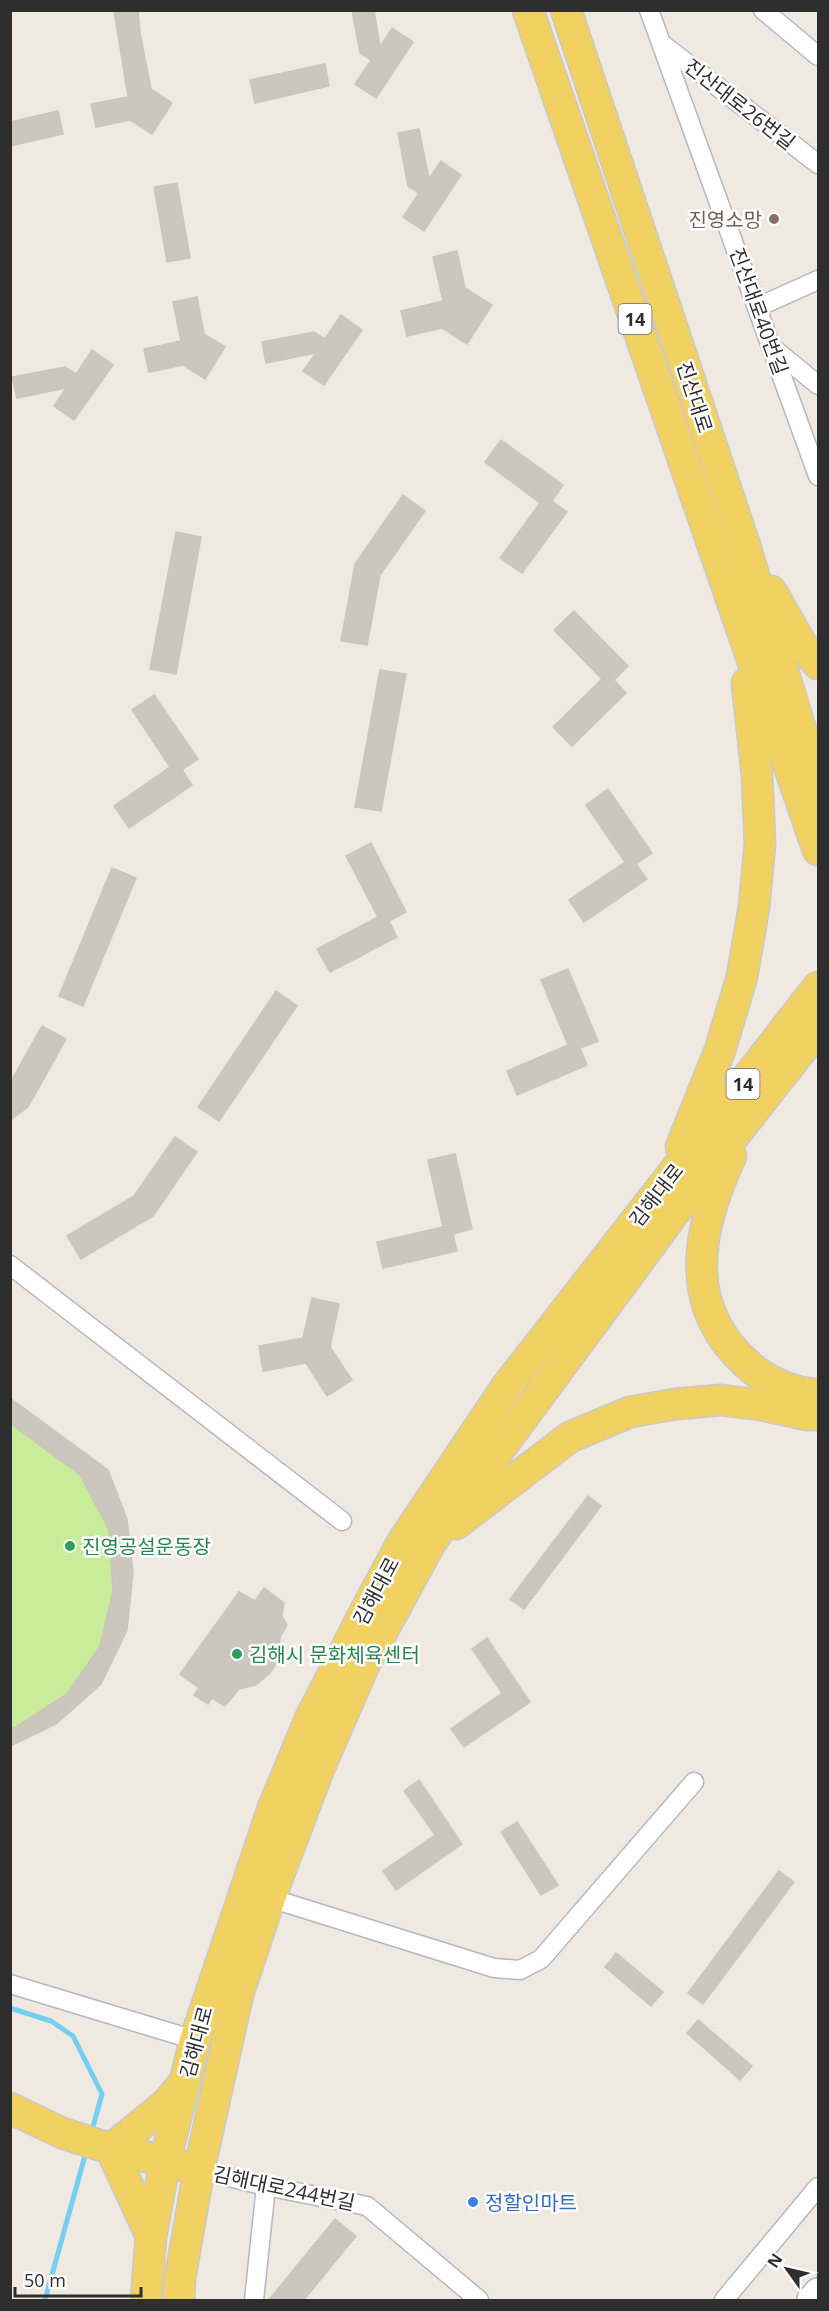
<svg xmlns="http://www.w3.org/2000/svg" width="829" height="2311" viewBox="0 0 829 2311" font-family="'Open Sans','Noto Sans KR',sans-serif">
  <style>
    .pitch { fill: #c9ec9a }
    .lines { fill: none; stroke-linecap: round; stroke-linejoin: round }
    .stream { stroke: #75cff0; stroke-width: 5 }
    .building { fill: #cbc7bf; stroke: #cbc5ba; stroke-width: 1.5 }
    .minor-casing { stroke: #b4b7c1; stroke-width: 21 }
    .secondary-casing { stroke: #b4b7c1; stroke-width: 30 }
    .primary-casing { stroke: #c9c9c9; stroke-width: 33 }
    .minor { stroke: #fff; stroke-width: 18 }
    .secondary { stroke: #fff; stroke-width: 27 }
    .primary { stroke: #f2d163; stroke-width: 30 }
    .education-dot { fill: #8d6e63; stroke: #fff; stroke-width: 2 }
    .leisure-dot { fill: #2e9e5b; stroke: #fff; stroke-width: 2 }
    .shop-dot { fill: #3f7fe0; stroke: #fff; stroke-width: 2 }
    .labels { text-anchor: middle; dominant-baseline: central; stroke-width: 5; stroke-linejoin: round; paint-order: stroke }
    .shield { fill: #fff; stroke: #6d6d6d; stroke-width: 1.5 }
    .shield-label { font-size: 18px; font-weight: bold; fill: #2e2e2e }
    .street-label { font-size: 20px; fill: #2e2e2e; stroke: #fff }
    .education-label { font-size: 20px; fill: #785e54; stroke: #fff; text-anchor: end }
    .leisure-label { font-size: 20px; fill: #27864d; stroke: #fff; text-anchor: start }
    .shop-label { font-size: 20px; fill: #366cbe; stroke: #fff; text-anchor: start }
  </style>
  <rect width="100%" height="100%" fill="#efe9e1"/>
  <path class="pitch" d="M 11,1398 L 108,1470 L 127,1519 L 133,1573 L 127,1630 L 101,1684 L 56,1724 L 11,1746 Z"/>
  <g class="lines">
    <g class="stream">
      <path d="M 10,2008 L 51,2021 L 73,2036 L 102,2094 L 91,2134"/>
      <path d="M 45,2300 L 86,2152"/>
    </g>
  </g>
  <g class="building">
    <path d="M 114,10 L 138,10 L 140,33 L 151,89 L 172,103 L 152,134 L 130,120 L 96,127 L 91,104 L 128,97 Z"/>
    <path d="M 352,10 L 374,10 L 380,47 L 392,28 L 413,42 L 376,98 L 355,84 L 371,60 L 360,53 Z"/>
    <path d="M 325,64 L 329,86 L 255,103 L 250,80 Z"/>
    <path d="M 58,111 L 63,134 L 10,146 L 10,122 Z"/>
    <path d="M 419,129 L 429,179 L 441,161 L 461,175 L 424,231 L 403,217 L 419,193 L 408,186 L 398,133 Z"/>
    <path d="M 177,183 L 190,258 L 167,262 L 154,187 Z"/>
    <path d="M 457,251 L 465,288 L 492,305 L 467,344 L 442,328 L 407,336 L 401,311 L 443,301 L 433,257 Z"/>
    <path d="M 197,297 L 204,334 L 225,347 L 205,379 L 183,365 L 149,372 L 144,349 L 181,341 L 173,302 Z"/>
    <path d="M 341,315 L 362,330 L 324,385 L 303,371 L 316,353 L 266,363 L 262,342 L 314,332 L 325,339 Z"/>
    <path d="M 92,350 L 113,365 L 74,420 L 54,406 L 66,388 L 17,398 L 12,377 L 65,367 L 76,374 Z"/>
    <path d="M 501,440 L 563,485 L 552,501 L 567,512 L 522,573 L 500,558 L 540,503 L 485,462 Z"/>
    <path d="M 403,495 L 425,511 L 380,575 L 367,645 L 341,641 L 355,564 Z"/>
    <path d="M 176,532 L 201,537 L 176,674 L 150,669 Z"/>
    <path d="M 574,611 L 628,666 L 614,680 L 626,693 L 572,746 L 553,727 L 602,679 L 554,630 Z"/>
    <path d="M 380,670 L 406,674 L 381,811 L 355,807 Z"/>
    <path d="M 154,695 L 198,759 L 182,770 L 192,785 L 129,828 L 114,806 L 170,767 L 132,710 Z"/>
    <path d="M 608,789 L 652,853 L 636,864 L 647,879 L 584,922 L 569,900 L 625,862 L 586,805 Z"/>
    <path d="M 371,843 L 406,912 L 389,921 L 397,937 L 330,972 L 317,949 L 378,917 L 346,856 Z"/>
    <path d="M 112,868 L 136,878 L 83,1006 L 59,996 Z"/>
    <path d="M 568,969 L 598,1041 L 580,1048 L 587,1065 L 517,1095 L 507,1071 L 568,1045 L 541,980 Z"/>
    <path d="M 276,991 L 297,1006 L 219,1121 L 198,1107 Z"/>
    <path d="M 42,1026 L 66,1039 L 28,1107 L 10,1120 L 10,1083 Z"/>
    <path d="M 175,1137 L 197,1152 L 153,1216 L 81,1259 L 67,1236 L 134,1196 Z"/>
    <path d="M 455,1154 L 472,1229 L 453,1234 L 457,1251 L 383,1268 L 377,1242 L 443,1227 L 428,1160 Z"/>
    <path d="M 312,1298 L 339,1304 L 330,1347 L 352,1380 L 327,1396 L 306,1363 L 263,1371 L 259,1346 L 303,1338 Z"/>
    <path d="M 10,1398 L 108,1470 L 127,1519 L 133,1573 L 127,1630 L 101,1684 L 56,1724 L 10,1746 L 10,1727 L 16,1727 L 67,1694 L 100,1646 L 113,1591 L 109,1530 L 80,1475 L 10,1423 Z"/>
    <path d="M 588,1496 L 601,1506 L 524,1609 L 510,1599 Z"/>
    <path d="M 264,1588 L 284,1603 L 282,1616 L 287,1625 L 280,1637 L 278,1661 L 270,1673 L 256,1685 L 239,1689 L 225,1706 L 212,1698 L 208,1704 L 194,1695 L 199,1688 L 180,1674 L 239,1592 L 255,1601 Z"/>
    <path d="M 487,1638 L 530,1702 L 464,1747 L 451,1729 L 502,1693 L 472,1649 Z"/>
    <path d="M 419,1780 L 462,1844 L 396,1890 L 383,1871 L 435,1835 L 404,1791 Z"/>
    <path d="M 517,1822 L 558,1885 L 541,1895 L 501,1832 Z"/>
    <path d="M 779,1871 L 794,1882 L 703,2004 L 688,1993 Z"/>
    <path d="M 616,1953 L 663,1992 L 651,2006 L 605,1967 Z"/>
    <path d="M 698,2020 L 752,2066 L 740,2080 L 687,2033 Z"/>
    <path d="M 335,2219 L 356,2236 L 303,2301 L 268,2301 Z"/>
  </g>
  <g class="lines">
    <g class="minor-casing">
      <g id="minor">
        <path d="M 649,10 L 818,476"/>
        <path d="M 763,10 L 818,56"/>
        <path d="M 662,44 L 818,164"/>
        <path d="M 758,307 L 818,280"/>
        <path d="M 773,348 L 818,385"/>
        <path d="M 10,1265 L 342,1521"/>
        <path d="M 270,1898 L 494,1968 L 520,1970 L 541,1959 L 694,1782"/>
        <path d="M 10,1984 L 195,2040"/>
        <path d="M 199,2170 L 266,2186 L 367,2206 L 479,2300"/>
        <path d="M 254,2300 L 266,2186"/>
        <path d="M 724,2300 L 818,2187"/>
      </g>
    </g>
    <g class="secondary-casing">
      <path id="secondary" d="M 811,2300 L 818,2292"/>
    </g>
    <g class="primary-casing">
      <g id="primary">
        <path d="M 528,10 L 818,850"/>
        <path d="M 566,10 L 745,546 L 818,786"/>
        <path d="M 771,591 L 802,645 L 818,664"/>
        <path d="M 681,1147 L 720,1050 L 742,977 L 754,907 L 760,843 L 757,775 L 747,683"/>
        <path d="M 731,1156 C 697,1229 681,1306 748,1365 C 766,1381 794,1394 818,1394"/>
        <path d="M 456,1524 L 570,1437 L 630,1412 L 676,1404 L 721,1400 L 761,1405 L 807,1415 L 818,1415"/>
        <path d="M 10,2108 L 62,2133 L 99,2145 L 183,2166"/>
        <path d="M 111,2149 L 167,2103 L 184,2083"/>
        <path d="M 111,2149 L 151,2236"/>
        <path d="M 146,2300 L 151,2236 L 165,2162 L 195,2040 L 273,1808 L 310,1719 L 369,1604 L 403,1541 L 507,1386 L 818,987"/>
        <path d="M 179,2300 L 180,2278 L 199,2170 L 238,1994 L 270,1898 L 318,1771 L 365,1663 L 431,1542 L 688,1194 L 818,1029"/>
      </g>
    </g>
    <use href="#minor" class="minor"/>
    <use href="#secondary" class="secondary"/>
    <use href="#primary" class="primary"/>
  </g>
  <circle class="education-dot" cx="774" cy="219" r="6"/>
  <g class="leisure-dot">
    <circle cx="70" cy="1546" r="6"/>
    <circle cx="237" cy="1654" r="6"/>
  </g>
  <circle class="shop-dot" cx="473" cy="2202" r="6"/>
  <g class="labels">
    <g class="shield">
      <rect x="618.5" y="304" width="33" height="30" rx="4.5"/>
      <rect x="726.5" y="1069" width="33" height="30" rx="4.5"/>
    </g>
    <g class="shield-label">
      <text x="635" y="319">14</text>
      <text x="743" y="1084">14</text>
    </g>
    <g class="street-label">
      <text transform="translate(740 104) rotate(38)">진산대로26번길</text>
      <text transform="translate(759 311) rotate(70)">진산대로40번길</text>
      <text transform="translate(695 397) rotate(72)">진산대로</text>
      <text transform="translate(656 1195) rotate(-52)">김해대로</text>
      <text transform="translate(376 1591) rotate(-62)">김해대로</text>
      <text transform="translate(196 2042) rotate(-75)">김해대로</text>
      <text transform="translate(284 2188) rotate(12)">김해대로244번길</text>
    </g>
    <g class="education-label">
      <text x="762" y="219">진영소망</text>
    </g>
    <g class="leisure-label">
      <text x="82" y="1546">진영공설운동장</text>
      <text x="249" y="1654">김해시 문화체육센터</text>
    </g>
    <g class="shop-label">
      <text x="485" y="2202">정할인마트</text>
    </g>
  </g>
  <rect width="829" height="2311" fill="none" stroke="#2e2e2e" stroke-width="24"/>
  <g transform="translate(787 2269) rotate(304)" stroke="#ffffff" stroke-width="4.5" paint-order="stroke">
  <path d="M0-4.5L10 22L0 15L-10 22Z" fill="#2e2e2e"/>
  <text y="-9" font-size="16" font-weight="bold" text-anchor="middle" fill="#2e2e2e">N</text>
  </g>
  <path d="M15 2287v9h126v-9" fill="none" stroke="#2e2e2e" stroke-width="3"/>
  <text x="24" y="2287" font-size="18" fill="#2e2e2e" stroke="#ffffff" stroke-width="4.5" paint-order="stroke">50 m</text>
</svg>
